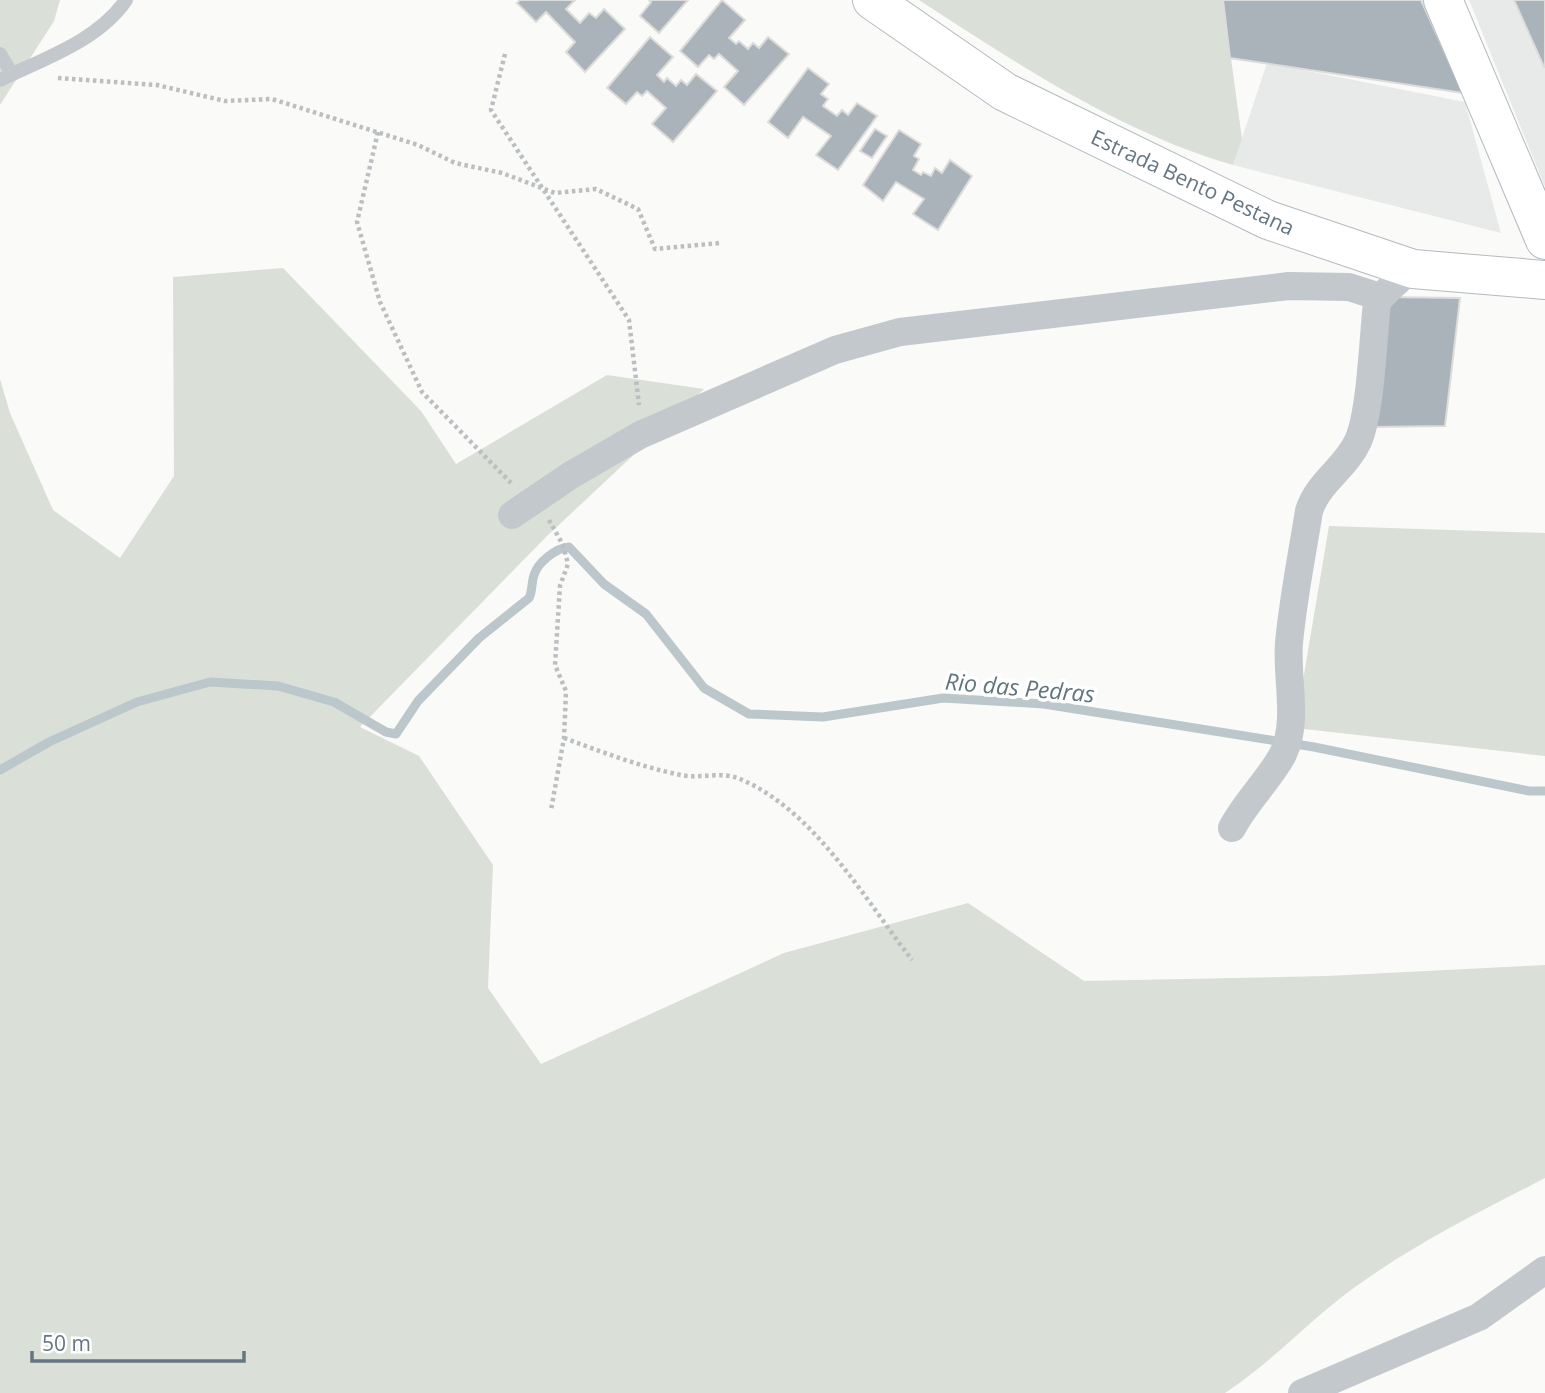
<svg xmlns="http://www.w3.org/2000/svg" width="1545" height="1393" viewBox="0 0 1545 1393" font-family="'Open Sans',sans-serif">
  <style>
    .built { fill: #e8e9e9 }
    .green { fill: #dadfd7 }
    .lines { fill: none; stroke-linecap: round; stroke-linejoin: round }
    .stream { stroke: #bbc7cb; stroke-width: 9 }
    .building { fill: #aab3b9; stroke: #dcdcda; stroke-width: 2 }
    .secondary-casing { stroke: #b3babf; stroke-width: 40 }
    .path { stroke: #bbbfc2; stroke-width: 4.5; stroke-dasharray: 3.5 3.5; stroke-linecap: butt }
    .lane { stroke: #c3c8cc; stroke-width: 14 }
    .street { stroke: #c3c8cc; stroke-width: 28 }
    .secondary { stroke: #fff; stroke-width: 38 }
    .labels { text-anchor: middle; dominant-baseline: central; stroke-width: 7; stroke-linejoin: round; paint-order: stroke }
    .street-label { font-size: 21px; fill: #657683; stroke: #fff }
    .water-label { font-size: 23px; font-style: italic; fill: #60757c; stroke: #fff }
  </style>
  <rect width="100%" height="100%" fill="#fafaf8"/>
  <g class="built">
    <path d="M 1469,0 L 1545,0 L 1545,187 Z"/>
    <path d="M 1267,63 L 1465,102 L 1501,233 L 1233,165 Z"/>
  </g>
  <g class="green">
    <path d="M 0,0 L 60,0 L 54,21 L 0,105 Z"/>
    <path d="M 919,0 L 1223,0 L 1242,139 L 1233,165 C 1121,133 1016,63 919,0 Z"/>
    <path d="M 283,268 L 421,411 L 456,464 L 607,375 L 704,389 L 547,536 L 360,727 L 419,756 L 493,865 L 488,988 L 541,1064 L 784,953 L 968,903 L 1084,981 L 1327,976 L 1545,965 L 1545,1178 C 1472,1216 1396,1253 1333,1304 C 1296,1334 1265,1367 1225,1393 L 0,1393 L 0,379 L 10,413 L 53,510 L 120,558 L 174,476 L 173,277 Z"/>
    <path d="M 1329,526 L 1545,533 L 1545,756 L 1295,728 Z"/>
  </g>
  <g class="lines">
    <path class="stream" d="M 0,770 L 49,742 L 137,702 L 210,682 L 278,686 L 334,702 L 386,732 L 396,734 L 418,701 L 479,638 L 529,598 C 533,590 531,583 534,575 C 538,562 556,548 569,547 L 604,584 L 646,614 L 704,688 L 749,714 L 823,717 L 943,698 L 1044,704 L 1314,747 L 1529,791 L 1545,791"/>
  </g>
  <g class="building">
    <path d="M 520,0 L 575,0 L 566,9 L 580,23 L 589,13 L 596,18 L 604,9 L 625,29 L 585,72 L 566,52 L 575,42 L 546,12 L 536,22 L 517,3 Z"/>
    <path d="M 649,0 L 688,0 L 659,33 L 640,16 L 651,2 Z"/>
    <path d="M 722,0 L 745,20 L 729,38 L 736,44 L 739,41 L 748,49 L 753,43 L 759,48 L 768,37 L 789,54 L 744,105 L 724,87 L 738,71 L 719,54 L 714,59 L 709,55 L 698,67 L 680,51 Z"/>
    <path d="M 1223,0 L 1421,0 L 1463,93 L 1230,58 Z"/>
    <path d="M 1514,0 L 1545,0 L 1545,67 L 1544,67 Z"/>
    <path d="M 650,37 L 673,57 L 657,75 L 664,82 L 667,78 L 676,86 L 681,80 L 687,85 L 696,74 L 717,91 L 673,142 L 652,124 L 666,108 L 647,91 L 642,96 L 637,92 L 626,104 L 607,88 Z"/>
    <path d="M 808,68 L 829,84 L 821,94 L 828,99 L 823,106 L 837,116 L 842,110 L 848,115 L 857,103 L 877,116 L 838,170 L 816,155 L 831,136 L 803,117 L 788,138 L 768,122 Z"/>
    <path d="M 875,129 L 887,136 L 872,158 L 860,151 Z"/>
    <path d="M 899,130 L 921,144 L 914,156 L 919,159 L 913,170 L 921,175 L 923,172 L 931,176 L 935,168 L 942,173 L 950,160 L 972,176 L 938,230 L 913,214 L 924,199 L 896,182 L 883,201 L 863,185 Z"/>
    <path d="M 1383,297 L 1460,298 L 1445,426 L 1373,427 Z"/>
  </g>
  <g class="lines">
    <g class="secondary-casing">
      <g id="secondary">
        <path d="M 872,0 L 1005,92 L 1268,220 L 1413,269 L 1545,280"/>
        <path d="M 1443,0 L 1545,240"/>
      </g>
    </g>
    <g class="path">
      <path d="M 505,54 L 491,110 L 629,320 L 639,405"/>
      <path d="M 58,78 L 157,85 L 225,101 L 272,99 L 418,145 L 455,163 L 502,173 L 555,193 L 596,189 L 638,209 L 655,249 L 720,243"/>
      <path d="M 378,132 L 357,222 L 380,302 L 422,392 L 511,483"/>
      <path d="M 549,520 L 563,545 L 568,564 L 560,586 L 555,665 L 566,691 L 564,738 L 551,810"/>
      <path d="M 564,738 C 602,752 641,767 681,775 C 699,779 723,771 740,779 C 814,810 864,898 912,960"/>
    </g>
    <g class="lane">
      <path d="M 0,54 L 12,74"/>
      <path d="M 0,80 C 43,59 98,41 126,0"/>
    </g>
    <g class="street">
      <path d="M 512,515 L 571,475 L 640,435 L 835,350 L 900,332 L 1289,286 L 1349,287 L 1380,297"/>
      <path d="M 1232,828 C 1246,801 1270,779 1283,754 C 1299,721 1286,678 1289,643 C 1293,599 1302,555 1309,511 C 1318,482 1346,468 1358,441 C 1371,412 1373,337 1377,303 C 1382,294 1405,274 1413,269"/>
      <path d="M 1302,1393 L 1479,1317 L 1545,1270"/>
    </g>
    <use href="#secondary" class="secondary"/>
  </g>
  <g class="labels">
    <g class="street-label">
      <text transform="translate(1193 182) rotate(25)">Estrada Bento Pestana</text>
    </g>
    <g class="water-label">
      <text transform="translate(1020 687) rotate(5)">Rio das Pedras</text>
    </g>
  </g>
  <path d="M32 1351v10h212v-10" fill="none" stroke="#657683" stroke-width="3.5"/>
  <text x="42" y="1351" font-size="21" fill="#657683" stroke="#ffffff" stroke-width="5" paint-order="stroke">50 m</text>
</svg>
